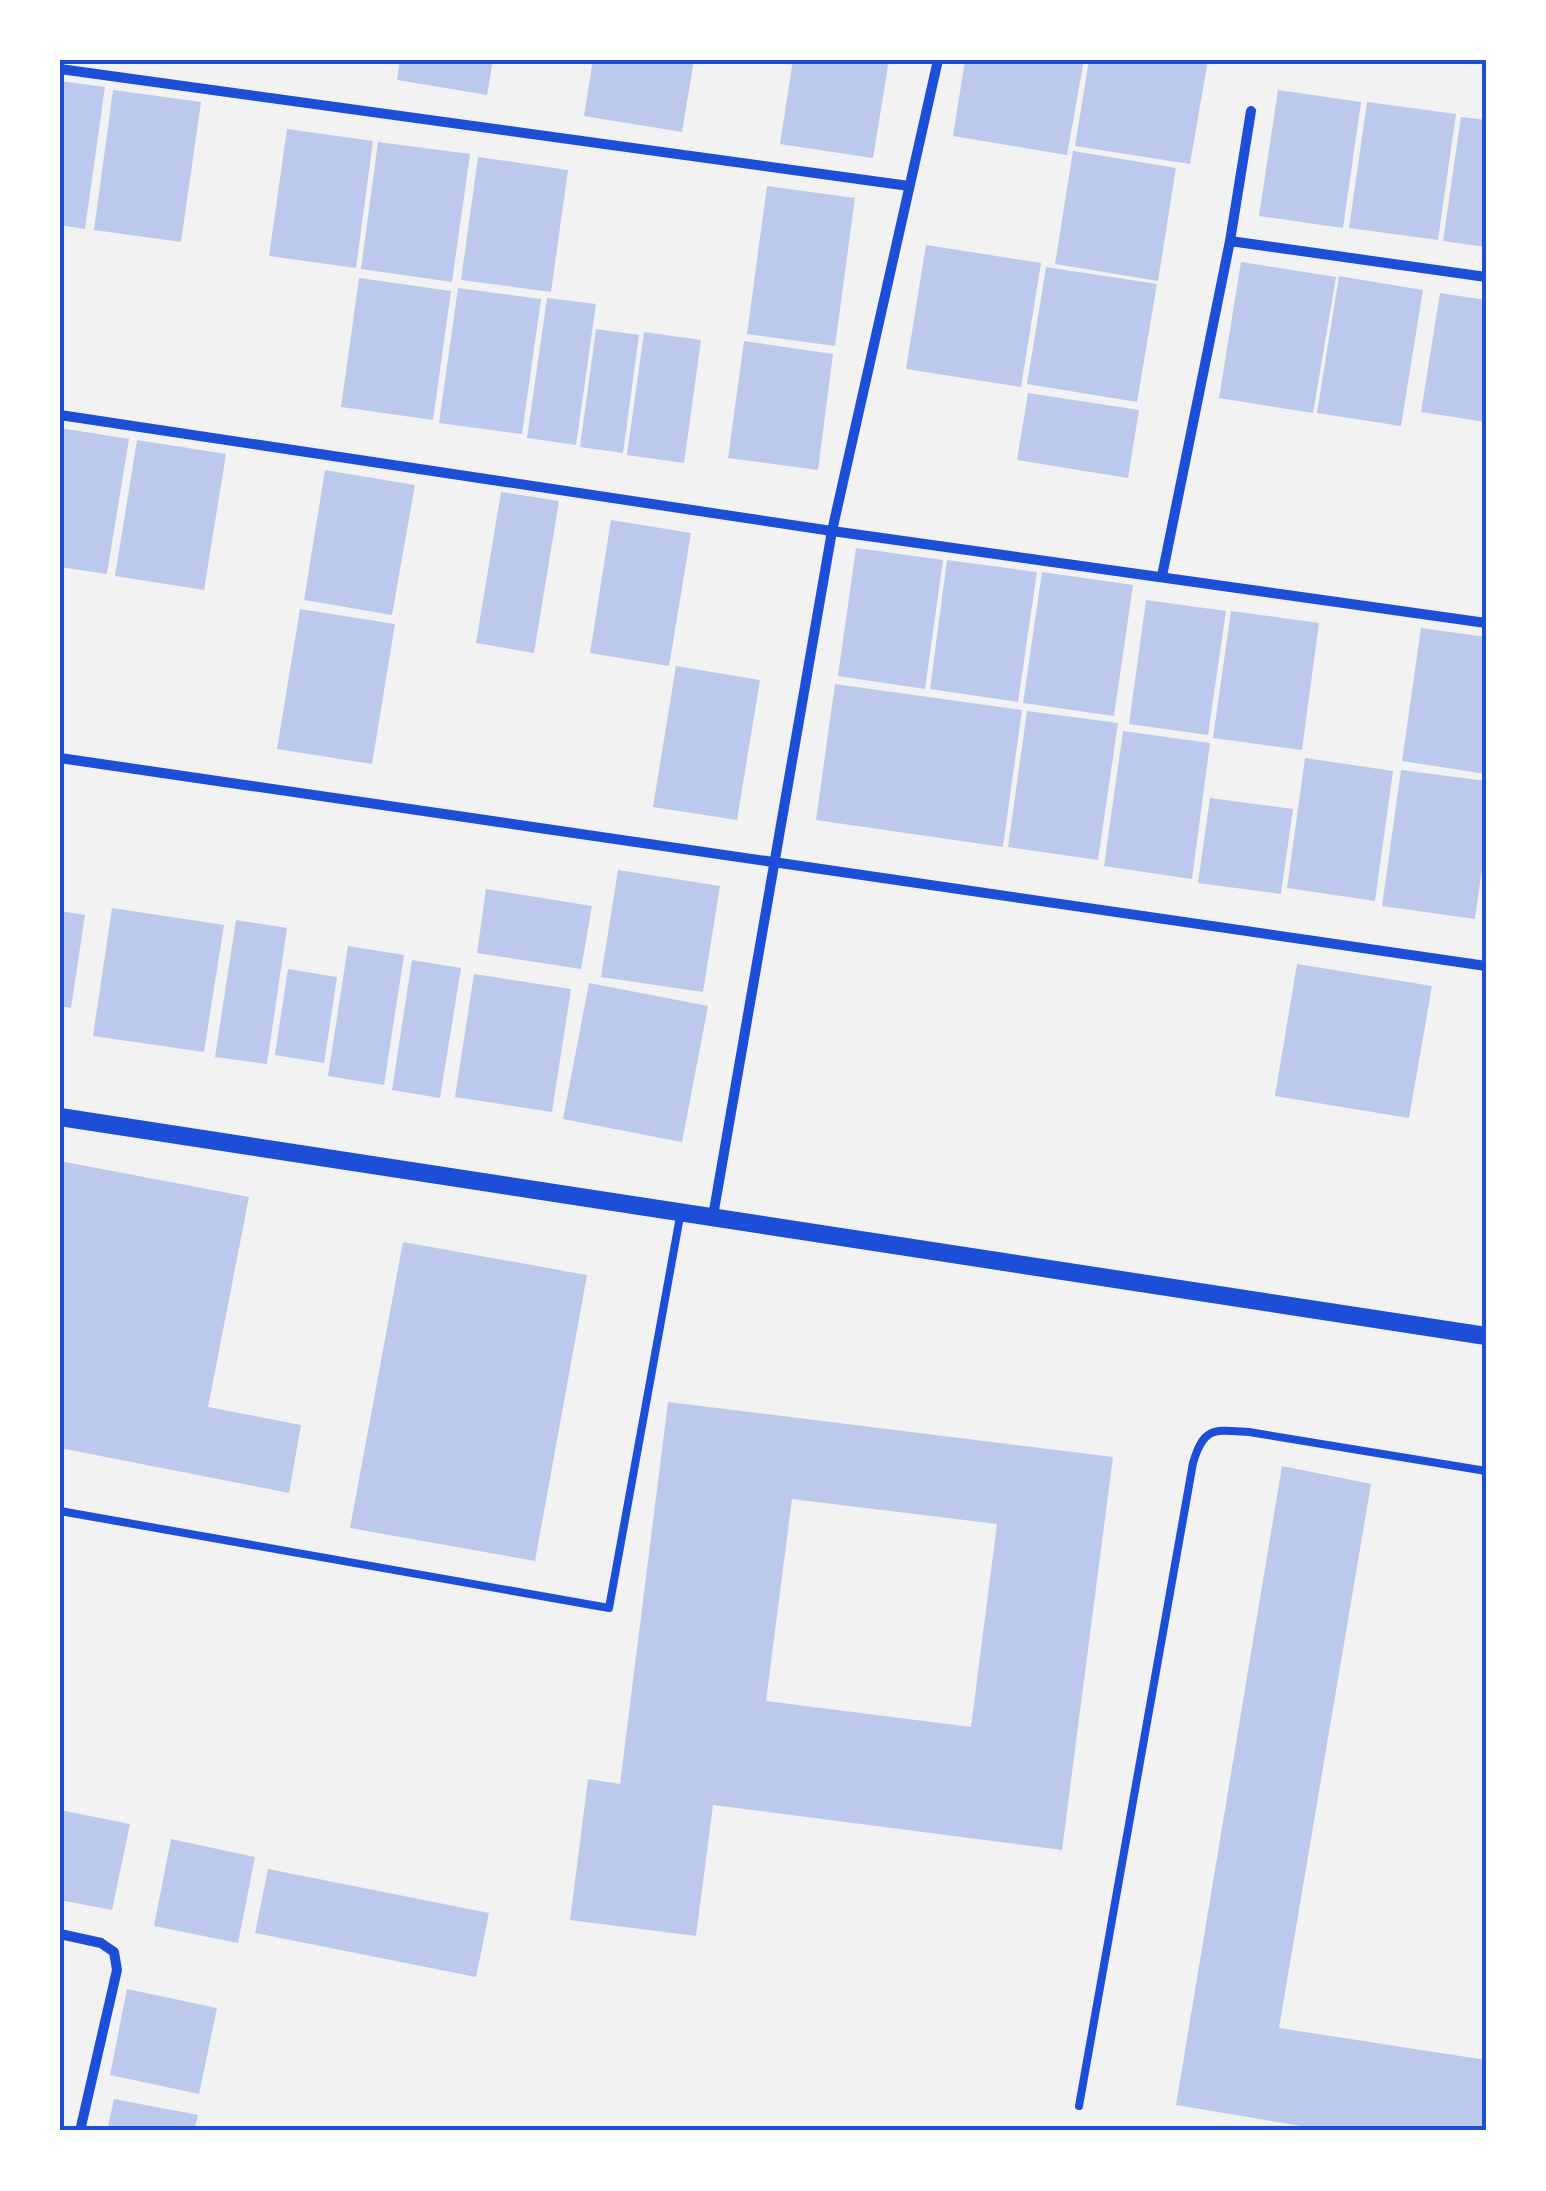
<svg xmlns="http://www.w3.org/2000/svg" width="1546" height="2191" viewBox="0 0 1546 2191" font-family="Spectral,serif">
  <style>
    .building { fill: #bdc9ec; fill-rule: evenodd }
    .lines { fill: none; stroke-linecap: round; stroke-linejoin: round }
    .service { stroke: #1d4ed8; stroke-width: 8 }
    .minor { stroke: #1d4ed8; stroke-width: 10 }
    .tertiary { stroke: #1d4ed8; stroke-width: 18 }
    .neatline { fill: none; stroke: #1d4ed8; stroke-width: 4 }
  </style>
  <rect width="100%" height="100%" fill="#f2f2f2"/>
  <g class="building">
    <path d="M 400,60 L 493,60 L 487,95 L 397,80 Z"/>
    <path d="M 593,60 L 694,60 L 682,132 L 584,116 Z"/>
    <path d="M 793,60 L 889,60 L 873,158 L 780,144 Z"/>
    <path d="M 965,60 L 1084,60 L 1067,155 L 953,136 Z"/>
    <path d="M 1089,60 L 1208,60 L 1190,164 L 1075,146 Z"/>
    <path d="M 60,81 L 105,87 L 85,229 L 60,225 Z"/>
    <path d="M 113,90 L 201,102 L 181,242 L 94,230 Z"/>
    <path d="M 1278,90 L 1361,102 L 1343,228 L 1259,216 Z"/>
    <path d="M 1367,102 L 1456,114 L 1438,240 L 1349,228 Z"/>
    <path d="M 1461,117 L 1486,120 L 1486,247 L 1443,241 Z"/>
    <path d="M 287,129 L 373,141 L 356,268 L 269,256 Z"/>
    <path d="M 378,142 L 470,154 L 452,282 L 361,269 Z"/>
    <path d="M 1073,151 L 1176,168 L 1158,281 L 1055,264 Z"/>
    <path d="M 478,157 L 568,170 L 551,292 L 461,280 Z"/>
    <path d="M 767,186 L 855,198 L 835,346 L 747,334 Z"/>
    <path d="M 926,245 L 1041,263 L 1021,387 L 906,369 Z"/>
    <path d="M 1241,262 L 1336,277 L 1313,413 L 1219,398 Z"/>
    <path d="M 1046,267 L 1157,284 L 1137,402 L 1027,384 Z"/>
    <path d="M 1339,276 L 1423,290 L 1401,426 L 1317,413 Z"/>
    <path d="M 359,278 L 451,291 L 433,420 L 341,407 Z"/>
    <path d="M 458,288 L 541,299 L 522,434 L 439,423 Z"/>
    <path d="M 1440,293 L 1486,300 L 1486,422 L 1421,412 Z"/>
    <path d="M 547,298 L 596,304 L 576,445 L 527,438 Z"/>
    <path d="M 596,329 L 639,335 L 623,453 L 580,447 Z"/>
    <path d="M 644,332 L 701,340 L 684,463 L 627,455 Z"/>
    <path d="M 744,341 L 833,354 L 818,470 L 728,458 Z"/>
    <path d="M 1028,393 L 1139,410 L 1128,478 L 1017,460 Z"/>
    <path d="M 60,428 L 129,439 L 107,574 L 60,567 Z"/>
    <path d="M 137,440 L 226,454 L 204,590 L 115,576 Z"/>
    <path d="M 325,470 L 415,485 L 392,615 L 304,600 Z"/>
    <path d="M 501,492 L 559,501 L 534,653 L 476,643 Z"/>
    <path d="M 611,520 L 691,533 L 669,666 L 590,653 Z"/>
    <path d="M 856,548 L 943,560 L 925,689 L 838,676 Z"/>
    <path d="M 947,560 L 1037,572 L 1018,702 L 930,689 Z"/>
    <path d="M 1042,572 L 1133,585 L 1114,716 L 1023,703 Z"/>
    <path d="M 1146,600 L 1226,611 L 1208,735 L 1129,724 Z"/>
    <path d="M 300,609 L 395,624 L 372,764 L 277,749 Z"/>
    <path d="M 1231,611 L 1319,623 L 1302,750 L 1213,738 Z"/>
    <path d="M 1421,628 L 1486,637 L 1486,774 L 1402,761 Z"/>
    <path d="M 676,666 L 760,680 L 737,820 L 653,807 Z"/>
    <path d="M 835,684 L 1022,710 L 1003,847 L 816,820 Z"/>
    <path d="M 1027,711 L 1118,723 L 1098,860 L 1008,847 Z"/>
    <path d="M 1123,731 L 1210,743 L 1192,879 L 1104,866 Z"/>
    <path d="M 1305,758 L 1393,771 L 1375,901 L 1287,888 Z"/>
    <path d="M 1401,770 L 1486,781 L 1486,840 L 1475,919 L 1382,906 Z"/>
    <path d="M 1210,798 L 1293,809 L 1281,894 L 1198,883 Z"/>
    <path d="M 618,870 L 720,886 L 703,992 L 601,977 Z"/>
    <path d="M 486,889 L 592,906 L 581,969 L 477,953 Z"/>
    <path d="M 112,908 L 224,925 L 204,1052 L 93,1036 Z"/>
    <path d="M 60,911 L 85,915 L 71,1008 L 60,1006 Z"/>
    <path d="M 236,920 L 287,928 L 267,1064 L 215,1057 Z"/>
    <path d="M 348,946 L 404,955 L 384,1085 L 328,1076 Z"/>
    <path d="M 412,960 L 461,968 L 440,1098 L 392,1090 Z"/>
    <path d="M 1297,964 L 1432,986 L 1409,1118 L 1275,1096 Z"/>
    <path d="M 288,969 L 337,977 L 324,1063 L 275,1055 Z"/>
    <path d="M 474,974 L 571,989 L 552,1112 L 455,1097 Z"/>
    <path d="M 589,983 L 708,1006 L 682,1142 L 563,1119 Z"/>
    <path d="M 60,1161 L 249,1197 L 208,1407 L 301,1425 L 289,1493 L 60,1448 Z"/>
    <path d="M 403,1242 L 587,1275 L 535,1561 L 350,1528 Z"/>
    <path d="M 668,1402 L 1113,1457 L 1062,1850 L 713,1805 L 696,1936 L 570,1920 L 588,1779 L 620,1784 ZM 792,1499 L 997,1524 L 971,1727 L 766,1701 Z"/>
    <path d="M 1282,1466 L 1371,1484 L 1279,2028 L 1486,2060 L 1486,2131 L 1331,2131 L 1176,2105 Z"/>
    <path d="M 60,1810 L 130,1824 L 112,1910 L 60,1900 Z"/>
    <path d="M 171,1839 L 255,1857 L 238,1943 L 154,1926 Z"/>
    <path d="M 268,1869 L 489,1913 L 476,1977 L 255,1933 Z"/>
    <path d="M 127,1989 L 217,2008 L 199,2094 L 110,2075 Z"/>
    <path d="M 114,2099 L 198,2115 L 194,2131 L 107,2131 Z"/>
  </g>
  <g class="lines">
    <g class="service">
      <path d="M 60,1511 L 609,1608 L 681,1211"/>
      <path d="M 1079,2106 L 1193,1463 C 1204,1426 1214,1430 1249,1432 L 1486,1471"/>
    </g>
    <g class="minor">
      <path d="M 60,69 L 909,186"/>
      <path d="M 1230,241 L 1251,111"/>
      <path d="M 60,415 L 832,531 L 1486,623"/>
      <path d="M 1162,576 L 1230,241 L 1486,277"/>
      <path d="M 60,758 L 1486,966"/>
      <path d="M 713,1216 L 832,531 L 938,60"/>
      <path d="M 60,1934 L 101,1943 L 114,1952 L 117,1970 L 80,2131"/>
    </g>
    <path class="tertiary" d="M 60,1117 L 1486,1336"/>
  </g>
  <rect width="1546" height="2191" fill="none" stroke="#ffffff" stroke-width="125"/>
  <rect x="62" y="62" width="1422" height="2066" class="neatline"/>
</svg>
